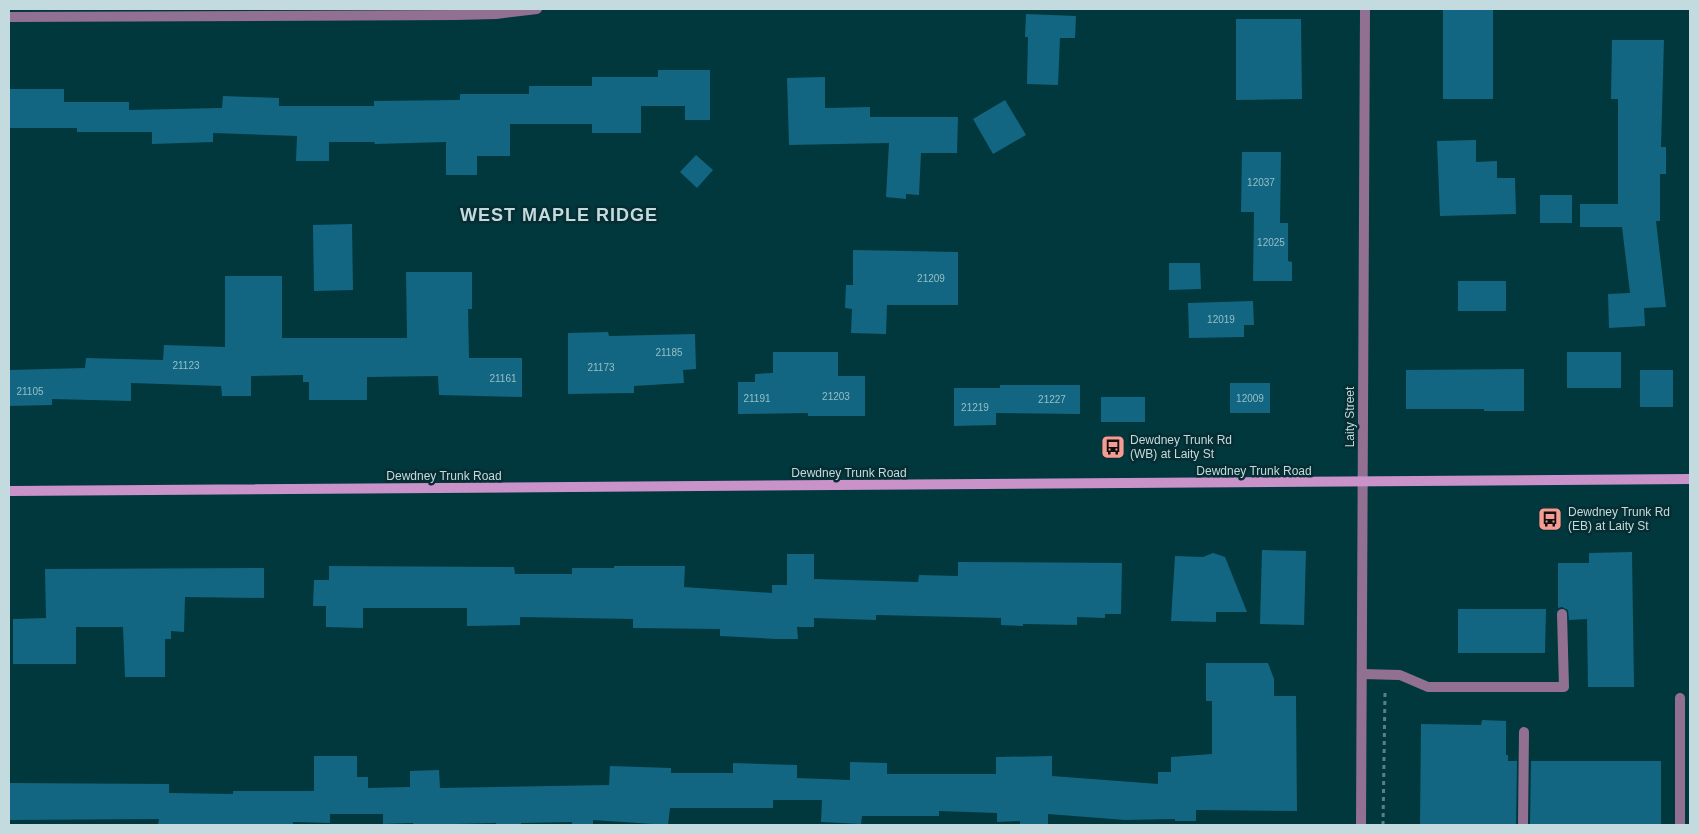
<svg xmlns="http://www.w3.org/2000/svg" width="1699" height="834" viewBox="0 0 1699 834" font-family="Arial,sans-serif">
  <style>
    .building { fill: #126681 }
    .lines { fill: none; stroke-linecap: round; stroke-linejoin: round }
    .path { stroke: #588186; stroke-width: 3; stroke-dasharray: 4 4; stroke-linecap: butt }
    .service { stroke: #927092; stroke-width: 10 }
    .minor { stroke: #927092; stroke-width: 10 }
    .tertiary { stroke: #927092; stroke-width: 10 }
    .secondary { stroke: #c993c9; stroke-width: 10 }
    .labels { text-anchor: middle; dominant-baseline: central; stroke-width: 5; stroke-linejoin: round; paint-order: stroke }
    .number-label { font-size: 10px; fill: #97bec7 }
    .street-label { font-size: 12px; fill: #c3dbde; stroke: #062d31 }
    .poi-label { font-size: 12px; fill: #c3dbde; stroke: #062d31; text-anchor: start }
    .district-label { font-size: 18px; font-weight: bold; letter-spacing: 1px; fill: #c3dbde; stroke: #062d31 }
  </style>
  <rect width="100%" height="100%" fill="#01383e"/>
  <g class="building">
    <rect x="1443" y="9" width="50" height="90"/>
    <path d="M 1026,14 L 1076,16 L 1075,38 L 1060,38 L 1058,85 L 1027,84 L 1028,37 L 1025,37 Z"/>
    <path d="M 1236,19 L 1301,19 L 1302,99 L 1236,100 Z"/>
    <path d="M 1612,40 L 1664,40 L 1661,147 L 1666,147 L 1666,174 L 1660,174 L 1660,221 L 1656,221 L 1666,307 L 1644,308 L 1645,326 L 1609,328 L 1608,294 L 1630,293 L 1622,227 L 1580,227 L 1580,204 L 1618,204 L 1618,99 L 1611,99 Z"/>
    <path d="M 658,70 L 710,70 L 710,120 L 685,120 L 685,106 L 641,106 L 641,133 L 592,133 L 592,124 L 510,124 L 510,156 L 477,156 L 477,175 L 446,175 L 446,142 L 375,144 L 374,142 L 329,142 L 329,161 L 296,161 L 297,136 L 213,133 L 213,142 L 152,144 L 152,132 L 77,132 L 77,128 L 10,128 L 10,89 L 64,89 L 64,102 L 129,102 L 129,110 L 222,108 L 223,96 L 279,98 L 279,106 L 374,106 L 374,101 L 460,100 L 460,94 L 529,94 L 529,86 L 592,86 L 592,77 L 658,77 Z"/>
    <path d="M 825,77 L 825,108 L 870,107 L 870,117 L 958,117 L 957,153 L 921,153 L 919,195 L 906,194 L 906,199 L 886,197 L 889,143 L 789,145 L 787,78 Z"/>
    <path d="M 1005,100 L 1026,135 L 993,154 L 973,119 Z"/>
    <path d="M 1476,140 L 1476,162 L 1497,161 L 1497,178 L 1515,178 L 1516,214 L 1440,216 L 1437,141 Z"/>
    <path d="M 1242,152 L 1281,152 L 1280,223 L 1288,223 L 1288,261 L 1292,262 L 1292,281 L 1253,281 L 1254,212 L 1241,212 Z"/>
    <path d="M 696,155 L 713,170 L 697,188 L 680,172 Z"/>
    <rect x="1540" y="195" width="32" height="28"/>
    <path d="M 352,224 L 353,290 L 314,291 L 313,225 Z"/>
    <path d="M 853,250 L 958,252 L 958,305 L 887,305 L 886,334 L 851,333 L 852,309 L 845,308 L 846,285 L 853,285 Z"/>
    <path d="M 1169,263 L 1200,263 L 1201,289 L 1169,290 Z"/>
    <path d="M 406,272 L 472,272 L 472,309 L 468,309 L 469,358 L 522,358 L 522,397 L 439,395 L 438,376 L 367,377 L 367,400 L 309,400 L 309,382 L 303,382 L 303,375 L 251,376 L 251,396 L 222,396 L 221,386 L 131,383 L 131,401 L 52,399 L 52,405 L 9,406 L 9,370 L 85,368 L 86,358 L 163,360 L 164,345 L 225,347 L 225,276 L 282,276 L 282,338 L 407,338 Z"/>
    <rect x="1458" y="281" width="48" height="30"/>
    <path d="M 1253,301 L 1254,325 L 1244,325 L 1244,337 L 1189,338 L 1188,303 Z"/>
    <path d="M 608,332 L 609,336 L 695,334 L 696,369 L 683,370 L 684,383 L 634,386 L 634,393 L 568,394 L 568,333 Z"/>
    <path d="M 773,352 L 838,352 L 838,376 L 865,376 L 865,416 L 808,416 L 808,413 L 738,414 L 738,382 L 755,382 L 755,374 L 773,373 Z"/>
    <rect x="1567" y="352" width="54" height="36"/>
    <path d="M 1524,369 L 1524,411 L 1484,411 L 1484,409 L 1406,409 L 1406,370 Z"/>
    <rect x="1640" y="370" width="33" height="37"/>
    <rect x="1230" y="383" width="40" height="30"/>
    <path d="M 1000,385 L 1080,385 L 1080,414 L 996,413 L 996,425 L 954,426 L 954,388 L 1000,388 Z"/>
    <rect x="1101" y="397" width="44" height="25"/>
    <path d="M 1262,550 L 1306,551 L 1304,625 L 1260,624 Z"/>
    <path d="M 1632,552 L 1634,687 L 1588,687 L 1587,619 L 1569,620 L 1568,610 L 1562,607 L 1558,608 L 1558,563 L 1589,563 L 1589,553 Z"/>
    <path d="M 1213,553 L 1225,557 L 1247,612 L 1216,612 L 1216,622 L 1171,621 L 1175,556 L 1203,557 Z"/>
    <path d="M 787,554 L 814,554 L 814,579 L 918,582 L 919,575 L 958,576 L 958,562 L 1122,563 L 1121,614 L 1105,614 L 1105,618 L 1077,617 L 1077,625 L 1023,624 L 1023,626 L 1001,625 L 1001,618 L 876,615 L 876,620 L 814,618 L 814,627 L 797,627 L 798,639 L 776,639 L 720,636 L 720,629 L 633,628 L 633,619 L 520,617 L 520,625 L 467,626 L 467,608 L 363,608 L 363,628 L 326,627 L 326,606 L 313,606 L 314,580 L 329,580 L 329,566 L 514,567 L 515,574 L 572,574 L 572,568 L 614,568 L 614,566 L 685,566 L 684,587 L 772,593 L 772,585 L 787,585 Z"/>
    <path d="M 264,568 L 264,598 L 185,597 L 184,632 L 171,631 L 171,639 L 165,639 L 165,677 L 125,677 L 123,627 L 76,627 L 76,664 L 13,664 L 13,619 L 46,618 L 45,569 Z"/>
    <path d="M 1458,609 L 1546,609 L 1545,653 L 1458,653 Z"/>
    <path d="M 1206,663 L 1268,663 L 1274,679 L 1274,696 L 1296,696 L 1297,811 L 1196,810 L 1196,821 L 1175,821 L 1175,819 L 1125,820 L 1048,814 L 1048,825 L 1020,825 L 1020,821 L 997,822 L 997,813 L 939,811 L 939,816 L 862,816 L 861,824 L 821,822 L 822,800 L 773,800 L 773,808 L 670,808 L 668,825 L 593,820 L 593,824 L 572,825 L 572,822 L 521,823 L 521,825 L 496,825 L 496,823 L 413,825 L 413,823 L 383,824 L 383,814 L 330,814 L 330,823 L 293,822 L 293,825 L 158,825 L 159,819 L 9,820 L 9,783 L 169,784 L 169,793 L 233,794 L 233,791 L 314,791 L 314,756 L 357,756 L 357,777 L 368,777 L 368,788 L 410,787 L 410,771 L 439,770 L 440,788 L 609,785 L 610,766 L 671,768 L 671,773 L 733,773 L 733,763 L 797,765 L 797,778 L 850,780 L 850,762 L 887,763 L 887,774 L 996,774 L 996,757 L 1052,756 L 1052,776 L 1158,784 L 1158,772 L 1171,772 L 1171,757 L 1212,754 L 1212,701 L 1206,701 Z"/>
    <path d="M 1482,720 L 1506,721 L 1506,755 L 1508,755 L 1508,761 L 1517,761 L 1516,825 L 1420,825 L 1421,724 L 1481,725 Z"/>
    <path d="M 1531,761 L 1661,761 L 1661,825 L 1530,825 Z"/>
  </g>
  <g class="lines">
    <path class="path" d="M 1383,825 L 1385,693"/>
    <g class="service">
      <path d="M 1362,674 L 1400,675 L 1428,687 L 1564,687 L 1562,614"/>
      <path d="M 1680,698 L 1680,825"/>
      <path d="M 1523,825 L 1524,732"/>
    </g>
    <path class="minor" d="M 9,17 L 456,15 L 496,14 L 537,9"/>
    <path class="tertiary" d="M 1361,825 L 1365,9"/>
    <path class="secondary" d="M 9,491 L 1690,479"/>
  </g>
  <defs>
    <g id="bus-square" transform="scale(1.25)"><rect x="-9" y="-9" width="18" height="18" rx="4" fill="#f59c93" stroke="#062d31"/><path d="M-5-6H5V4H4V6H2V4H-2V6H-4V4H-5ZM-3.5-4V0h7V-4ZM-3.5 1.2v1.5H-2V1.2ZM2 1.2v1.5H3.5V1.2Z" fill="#111"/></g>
  </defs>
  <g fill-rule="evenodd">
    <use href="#bus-square" x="1113" y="447"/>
    <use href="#bus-square" x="1550" y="519"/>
  </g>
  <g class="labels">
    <g class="number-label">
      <text x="1261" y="182">12037</text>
      <text x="1271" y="242">12025</text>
      <text x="931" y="278">21209</text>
      <text x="1221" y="319">12019</text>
      <text x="669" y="352">21185</text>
      <text x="186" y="365">21123</text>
      <text x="601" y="367">21173</text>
      <text x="503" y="378">21161</text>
      <text x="30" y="391">21105</text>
      <text x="836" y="396">21203</text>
      <text x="757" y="398">21191</text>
      <text x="1250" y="398">12009</text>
      <text x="1052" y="399">21227</text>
      <text x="975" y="407">21219</text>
    </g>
    <g class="street-label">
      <text transform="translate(1350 417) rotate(-90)">Laity Street</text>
      <text x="1254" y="471">Dewdney Trunk Road</text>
      <text x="849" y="473">Dewdney Trunk Road</text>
      <text x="444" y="476">Dewdney Trunk Road</text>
    </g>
    <g class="poi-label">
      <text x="1130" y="440">Dewdney Trunk Rd<tspan x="1130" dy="14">(WB) at Laity St</tspan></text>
      <text x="1568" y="512">Dewdney Trunk Rd<tspan x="1568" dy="14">(EB) at Laity St</tspan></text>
    </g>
    <g class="district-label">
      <text x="559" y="215">WEST MAPLE RIDGE</text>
    </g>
  </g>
  <rect width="1699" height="834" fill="none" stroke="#c3dbde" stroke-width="20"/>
</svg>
